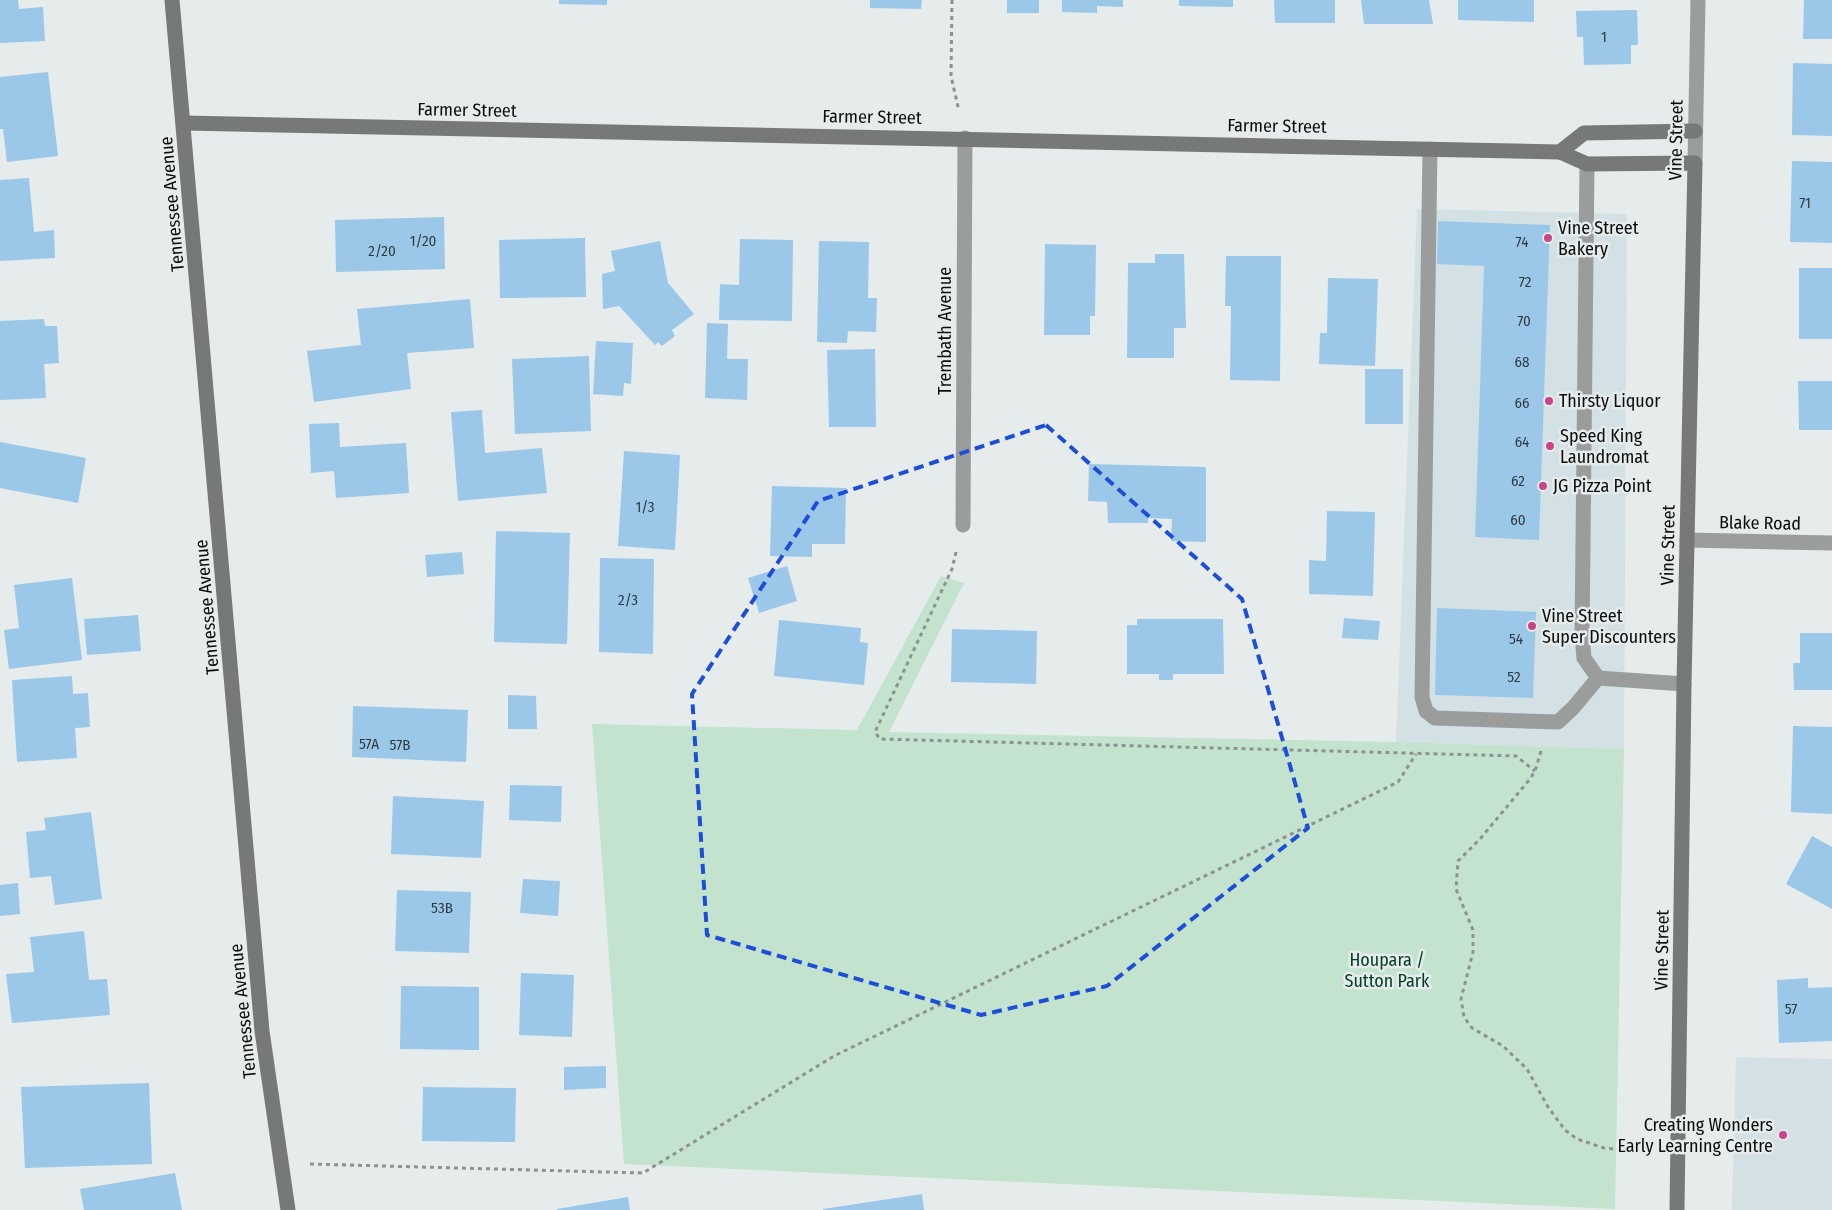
<svg xmlns="http://www.w3.org/2000/svg" width="1832" height="1210" viewBox="0 0 1832 1210" font-family="'Fira Sans Condensed',sans-serif">
  <style>
    .built { fill: #d4e1e4 }
    .green { fill: #c4e3cf }
    .building { fill: #9bc8e9 }
    .lines { fill: none; stroke-linecap: round; stroke-linejoin: round }
    .path { stroke: #8e9192; stroke-width: 3; stroke-dasharray: 4 4; stroke-linecap: butt }
    .lane { stroke: #9b9d9d; stroke-width: 15 }
    .street { stroke: #9b9d9d; stroke-width: 15 }
    .secondary { stroke: #767978; stroke-width: 15 }
    .marked { fill: none; stroke: #1d4ed8; stroke-width: 4; stroke-dasharray: 10 6; stroke-linejoin: round }
    .poi-dot { fill: #c94589; stroke: #e6ebec; stroke-width: 2 }
    .labels { text-anchor: middle; dominant-baseline: central; stroke-width: 5; stroke-linejoin: round; paint-order: stroke }
    .number-label { font-size: 15px; fill: #2f3b43 }
    .street-label { font-size: 18px; fill: #0b0c0c; stroke: #e6ebec }
    .poi-label { font-size: 18px; fill: #0b0c0c; stroke: #e6ebec; text-anchor: start }
    .park-label { font-size: 18px; fill: #003f23; stroke: #e6ebec }
  </style>
  <rect width="100%" height="100%" fill="#e6ebec"/>
  <g class="built">
    <path d="M 1417,209 L 1627,214 L 1624,749 L 1396,742 Z"/>
    <path d="M 1736,1057 L 1832,1059 L 1832,1210 L 1732,1210 Z"/>
  </g>
  <path class="green" d="M 941,576 L 964,583 L 889,732 L 1396,742 L 1624,749 L 1615,1209 L 624,1164 L 592,724 L 857,730 Z"/>
  <g class="building">
    <path d="M 0,0 L 18,0 L 19,9 L 43,7 L 45,41 L 0,43 Z"/>
    <path d="M 559,0 L 607,0 L 607,5 L 559,4 Z"/>
    <path d="M 870,0 L 922,0 L 921,9 L 870,8 Z"/>
    <rect x="1007" y="0" width="32" height="13"/>
    <path d="M 1062,0 L 1123,0 L 1123,7 L 1097,6 L 1097,13 L 1062,12 Z"/>
    <path d="M 1179,0 L 1233,0 L 1233,7 L 1179,6 Z"/>
    <path d="M 1274,0 L 1335,0 L 1335,23 L 1275,23 Z"/>
    <path d="M 1361,0 L 1429,0 L 1433,24 L 1364,24 Z"/>
    <path d="M 1458,0 L 1534,0 L 1534,22 L 1458,20 Z"/>
    <path d="M 1804,0 L 1832,0 L 1832,39 L 1803,39 Z"/>
    <path d="M 1637,10 L 1638,45 L 1631,45 L 1631,64 L 1584,65 L 1583,37 L 1577,37 L 1576,11 Z"/>
    <path d="M 1793,63 L 1832,64 L 1832,136 L 1792,135 Z"/>
    <path d="M 48,72 L 58,156 L 7,162 L 3,129 L 0,129 L 0,77 Z"/>
    <path d="M 1792,161 L 1832,162 L 1832,243 L 1790,242 Z"/>
    <path d="M 29,178 L 34,232 L 54,230 L 55,258 L 0,261 L 0,180 Z"/>
    <path d="M 444,217 L 445,269 L 336,272 L 335,220 Z"/>
    <path d="M 1438,221 L 1550,225 L 1539,540 L 1475,537 L 1484,266 L 1437,264 Z"/>
    <path d="M 585,238 L 586,297 L 500,298 L 499,240 Z"/>
    <path d="M 740,239 L 793,240 L 792,321 L 719,320 L 720,284 L 739,285 Z"/>
    <path d="M 660,241 L 668,283 L 694,314 L 672,330 L 675,336 L 662,346 L 658,342 L 655,345 L 619,306 L 603,309 L 602,274 L 615,271 L 611,251 Z"/>
    <path d="M 819,241 L 869,242 L 868,298 L 877,298 L 876,332 L 848,331 L 847,343 L 817,342 Z"/>
    <path d="M 1045,244 L 1096,245 L 1095,316 L 1090,316 L 1090,335 L 1044,335 Z"/>
    <path d="M 1155,254 L 1184,254 L 1186,328 L 1174,328 L 1174,358 L 1127,358 L 1128,263 L 1155,263 Z"/>
    <path d="M 1226,256 L 1281,256 L 1280,381 L 1230,380 L 1231,306 L 1225,306 Z"/>
    <rect x="1799" y="268" width="33" height="71"/>
    <path d="M 1328,278 L 1378,279 L 1375,366 L 1319,364 L 1320,333 L 1327,333 Z"/>
    <path d="M 470,299 L 474,348 L 407,353 L 411,389 L 314,402 L 307,351 L 361,345 L 357,309 Z"/>
    <path d="M 44,319 L 45,326 L 57,326 L 59,363 L 44,364 L 46,398 L 0,400 L 0,321 Z"/>
    <path d="M 707,323 L 728,324 L 727,359 L 748,359 L 747,400 L 705,398 Z"/>
    <path d="M 596,341 L 633,343 L 631,384 L 624,383 L 623,396 L 593,394 Z"/>
    <path d="M 875,349 L 876,427 L 829,427 L 827,350 Z"/>
    <path d="M 589,356 L 591,431 L 515,434 L 512,359 Z"/>
    <rect x="1365" y="369" width="38" height="55"/>
    <path d="M 1798,381 L 1832,381 L 1832,430 L 1799,430 Z"/>
    <path d="M 482,410 L 485,453 L 542,448 L 547,493 L 458,501 L 451,412 Z"/>
    <path d="M 339,423 L 340,447 L 406,443 L 409,493 L 336,498 L 334,471 L 311,473 L 309,424 Z"/>
    <path d="M 0,442 L 86,458 L 78,503 L 0,488 Z"/>
    <path d="M 624,451 L 680,455 L 675,550 L 618,546 Z"/>
    <path d="M 1089,464 L 1206,467 L 1206,542 L 1171,541 L 1172,519 L 1148,518 L 1148,523 L 1108,523 L 1107,502 L 1088,501 Z"/>
    <path d="M 772,486 L 846,488 L 845,544 L 812,544 L 812,557 L 770,556 Z"/>
    <path d="M 1327,511 L 1375,512 L 1373,596 L 1309,594 L 1309,560 L 1326,561 Z"/>
    <path d="M 496,531 L 570,533 L 567,644 L 494,642 Z"/>
    <path d="M 462,552 L 464,574 L 427,577 L 425,555 Z"/>
    <path d="M 600,558 L 654,559 L 653,654 L 599,652 Z"/>
    <path d="M 787,566 L 797,601 L 759,613 L 748,578 Z"/>
    <path d="M 72,578 L 82,660 L 9,669 L 4,630 L 19,628 L 14,585 Z"/>
    <path d="M 1437,608 L 1536,612 L 1533,698 L 1435,695 Z"/>
    <path d="M 138,615 L 141,651 L 87,655 L 84,619 Z"/>
    <path d="M 1344,618 L 1380,621 L 1378,640 L 1342,638 Z"/>
    <path d="M 1137,619 L 1223,619 L 1224,674 L 1173,674 L 1173,680 L 1159,680 L 1159,674 L 1127,674 L 1127,625 L 1137,625 Z"/>
    <path d="M 779,620 L 861,628 L 860,642 L 868,643 L 864,685 L 774,676 Z"/>
    <path d="M 952,629 L 1037,631 L 1036,684 L 951,682 Z"/>
    <path d="M 1800,633 L 1832,633 L 1832,690 L 1794,690 L 1793,663 L 1800,663 Z"/>
    <path d="M 72,676 L 73,694 L 88,693 L 90,727 L 75,728 L 77,758 L 17,762 L 12,680 Z"/>
    <path d="M 508,695 L 536,696 L 537,729 L 508,729 Z"/>
    <path d="M 353,706 L 468,710 L 466,762 L 352,757 Z"/>
    <path d="M 1793,726 L 1832,727 L 1832,814 L 1791,812 Z"/>
    <path d="M 510,785 L 562,786 L 561,822 L 509,820 Z"/>
    <path d="M 393,796 L 484,801 L 481,858 L 391,854 Z"/>
    <path d="M 91,812 L 102,899 L 55,905 L 51,876 L 30,878 L 26,832 L 46,830 L 44,818 Z"/>
    <path d="M 1812,836 L 1832,847 L 1832,909 L 1786,884 Z"/>
    <path d="M 523,879 L 560,881 L 558,916 L 520,913 Z"/>
    <path d="M 18,883 L 20,914 L 0,916 L 0,885 Z"/>
    <path d="M 397,890 L 471,892 L 469,953 L 395,951 Z"/>
    <path d="M 84,931 L 89,980 L 107,979 L 110,1015 L 12,1023 L 6,974 L 34,972 L 30,937 Z"/>
    <path d="M 521,973 L 574,975 L 572,1037 L 519,1035 Z"/>
    <path d="M 1808,978 L 1808,988 L 1832,987 L 1832,1041 L 1779,1043 L 1777,980 Z"/>
    <path d="M 401,986 L 479,987 L 479,1050 L 400,1049 Z"/>
    <path d="M 606,1066 L 606,1088 L 564,1090 L 564,1067 Z"/>
    <path d="M 149,1083 L 152,1164 L 25,1168 L 21,1087 Z"/>
    <path d="M 423,1087 L 516,1088 L 515,1142 L 422,1141 Z"/>
    <path d="M 175,1173 L 182,1210 L 84,1210 L 80,1189 Z"/>
    <path d="M 922,1194 L 924,1210 L 823,1210 L 823,1209 Z"/>
    <path d="M 628,1197 L 630,1210 L 557,1210 L 557,1209 Z"/>
  </g>
  <g class="lines">
    <g class="path">
      <path d="M 952,0 L 951,76 L 959,111"/>
      <path d="M 956,552 L 952,569 L 875,732 L 880,739 L 1516,756 L 1535,771"/>
      <path d="M 1541,751 L 1535,771 L 1530,779 L 1480,839 L 1458,861 L 1456,889 L 1473,930 L 1473,952 L 1461,999 L 1464,1017 L 1472,1028 L 1503,1046 L 1527,1069 L 1548,1107 L 1565,1130 L 1577,1139 L 1604,1148 L 1648,1152"/>
      <path d="M 310,1164 L 643,1173 L 834,1056 L 1384,789 L 1398,782 L 1416,754"/>
    </g>
    <g class="lane">
      <path d="M 1430,149 L 1422,697 L 1426,711 L 1435,718 L 1558,722 L 1573,708 L 1598,678"/>
      <path d="M 1587,164 L 1582,635 L 1584,658 L 1598,678 L 1684,684"/>
    </g>
    <g class="street">
      <path d="M 1695,163 L 1698,0"/>
      <path d="M 963,525 L 965,138"/>
      <path d="M 1687,540 L 1832,543"/>
    </g>
    <g class="secondary">
      <path d="M 172,0 L 262,1031 L 288,1210"/>
      <path d="M 184,123 L 1560,152 L 1587,164 L 1695,163 L 1684,684 L 1677,1210"/>
      <path d="M 1560,152 L 1584,133 L 1695,131"/>
    </g>
  </g>
  <path class="marked" d="M 1046,425 L 1242,599 L 1308,828 L 1107,986 L 981,1015 L 707,935 L 692,694 L 818,501 Z"/>
  <g class="poi-dot">
    <circle cx="1548" cy="238" r="5"/>
    <circle cx="1549" cy="401" r="5"/>
    <circle cx="1550" cy="446" r="5"/>
    <circle cx="1543" cy="486" r="5"/>
    <circle cx="1532" cy="626" r="5"/>
    <circle cx="1783" cy="1135" r="5"/>
  </g>
  <g class="labels">
    <g class="number-label">
      <text x="1604" y="37">1</text>
      <text x="1805" y="203">71</text>
      <text x="423" y="241">1/20</text>
      <text x="1522" y="242">74</text>
      <text x="382" y="251">2/20</text>
      <text x="1525" y="282">72</text>
      <text x="1524" y="321">70</text>
      <text x="1522" y="362">68</text>
      <text x="1522" y="403">66</text>
      <text x="1522" y="442">64</text>
      <text x="1518" y="481">62</text>
      <text x="645" y="507">1/3</text>
      <text x="1518" y="520">60</text>
      <text x="628" y="600">2/3</text>
      <text x="1516" y="639">54</text>
      <text x="1514" y="677">52</text>
      <text x="369" y="744">57A</text>
      <text x="400" y="745">57B</text>
      <text x="442" y="908">53B</text>
      <text x="1791" y="1009">57</text>
    </g>
    <g class="street-label">
      <text transform="translate(467 110) rotate(1)">Farmer Street</text>
      <text transform="translate(872 117) rotate(1)">Farmer Street</text>
      <text transform="translate(1277 126) rotate(1)">Farmer Street</text>
      <text transform="translate(1676 140) rotate(-89)">Vine Street</text>
      <text transform="translate(172 204) rotate(-95)">Tennessee Avenue</text>
      <text transform="translate(945 331) rotate(-90)">Trembath Avenue</text>
      <text transform="translate(1760 523) rotate(1)">Blake Road</text>
      <text transform="translate(1668 545) rotate(-89)">Vine Street</text>
      <text transform="translate(207 607) rotate(-95)">Tennessee Avenue</text>
      <text transform="translate(1662 950) rotate(-89)">Vine Street</text>
      <text transform="translate(243 1011) rotate(-96)">Tennessee Avenue</text>
    </g>
    <g class="poi-label">
      <text x="1558" y="228">Vine Street<tspan x="1558" dy="21">Bakery</tspan></text>
      <text x="1559" y="401">Thirsty Liquor</text>
      <text x="1560" y="436">Speed King<tspan x="1560" dy="21">Laundromat</tspan></text>
      <text x="1553" y="486">JG Pizza Point</text>
      <text x="1542" y="616">Vine Street<tspan x="1542" dy="21">Super Discounters</tspan></text>
      <text x="1773" y="1125" text-anchor="end">Creating Wonders<tspan x="1773" dy="21">Early Learning Centre</tspan></text>
    </g>
    <g class="park-label">
      <text x="1387" y="960">Houpara /<tspan x="1387" dy="21">Sutton Park</tspan></text>
    </g>
  </g>
</svg>
